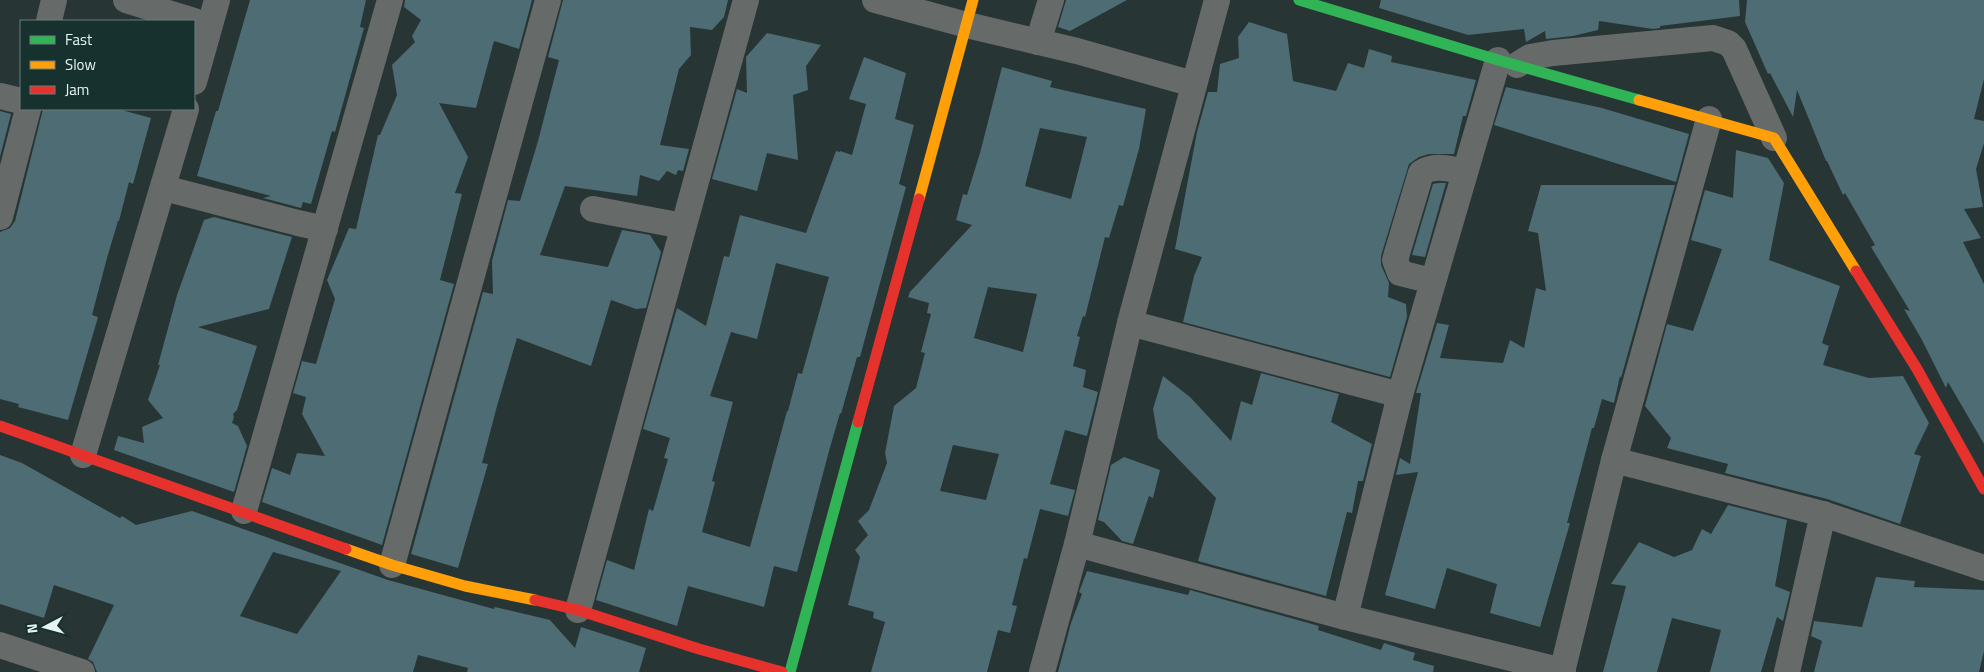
<svg xmlns="http://www.w3.org/2000/svg" width="1984" height="672" viewBox="0 0 1984 672" font-family="'Titillium Web',sans-serif">
  <style>
    .building { fill: #4d6c73; fill-rule: evenodd }
    .lines { fill: none; stroke-linecap: round; stroke-linejoin: round }
    .street { stroke: #666a68; stroke-width: 26 }
    .fast { stroke: #30b455; stroke-width: 11 }
    .slow { stroke: #ff9f0a; stroke-width: 11 }
    .jam { stroke: #e5322d; stroke-width: 11 }
  </style>
  <rect width="100%" height="100%" fill="#273534"/>
  <g class="building">
    <path d="M 250,0 L 366,0 L 360,27 L 364,28 L 335,132 L 332,131 L 311,204 L 303,202 L 301,208 L 263,198 L 271,196 L 197,176 L 216,111 L 218,111 Z"/>
    <path d="M 405,0 L 532,0 L 519,49 L 494,41 L 476,108 L 439,103 L 468,157 L 455,193 L 462,194 L 440,280 L 454,284 L 382,545 L 262,502 L 272,468 L 290,475 L 297,453 L 325,456 L 302,414 L 306,397 L 293,393 L 302,361 L 316,364 L 335,299 L 327,280 L 349,228 L 356,229 L 378,135 L 380,135 L 397,95 L 392,65 L 415,42 L 412,36 L 421,20 L 404,7 Z"/>
    <path d="M 563,0 L 728,0 L 724,17 L 712,30 L 690,27 L 691,55 L 679,69 L 660,145 L 689,149 L 683,171 L 678,170 L 676,175 L 667,171 L 659,181 L 640,175 L 637,196 L 565,186 L 540,255 L 608,267 L 622,230 L 650,235 L 661,252 L 646,308 L 636,309 L 611,300 L 591,366 L 517,338 L 497,406 L 482,463 L 488,464 L 458,568 L 411,554 L 483,292 L 493,294 L 492,261 L 508,200 L 520,201 L 538,141 L 559,60 L 548,57 Z"/>
    <path d="M 1066,0 L 1127,0 L 1070,31 L 1058,27 Z"/>
    <path d="M 1381,0 L 1739,0 L 1740,16 L 1660,26 L 1660,28 L 1653,29 L 1599,21 L 1598,30 L 1573,36 L 1546,39 L 1545,31 L 1526,42 L 1524,29 L 1468,35 L 1379,8 Z"/>
    <path d="M 1747,0 L 1984,0 L 1984,79 L 1974,119 L 1984,121 L 1984,143 L 1976,169 L 1983,207 L 1964,209 L 1981,238 L 1963,242 L 1984,284 L 1984,444 L 1948,382 L 1946,388 L 1922,340 L 1904,309 L 1910,311 L 1871,247 L 1875,245 L 1845,193 L 1843,195 L 1827,161 L 1826,161 L 1797,90 L 1793,117 L 1770,73 L 1768,74 L 1745,22 Z"/>
    <path d="M 1249,22 L 1287,34 L 1293,81 L 1336,91 L 1348,63 L 1364,68 L 1369,49 L 1392,56 L 1391,62 L 1476,80 L 1466,116 L 1463,116 L 1454,154 L 1429,154 L 1419,157 L 1409,164 L 1381,256 L 1381,265 L 1389,283 L 1388,297 L 1406,304 L 1407,317 L 1390,377 L 1183,322 L 1194,276 L 1202,257 L 1175,249 L 1197,132 L 1208,92 L 1217,92 L 1220,64 L 1239,58 L 1238,37 Z"/>
    <path d="M 767,33 L 821,45 L 806,66 L 808,90 L 793,95 L 798,160 L 767,153 L 757,191 L 712,179 L 737,89 L 747,93 L 746,57 Z"/>
    <path d="M 864,57 L 906,73 L 895,119 L 914,125 L 899,184 L 906,187 L 860,357 L 857,357 L 841,414 L 840,413 L 829,451 L 797,572 L 774,566 L 764,607 L 688,586 L 677,626 L 596,600 L 607,560 L 634,570 L 649,509 L 653,511 L 668,459 L 664,458 L 670,438 L 643,429 L 677,308 L 706,326 L 724,256 L 729,257 L 740,215 L 806,233 L 836,151 L 840,152 L 840,151 L 852,155 L 866,104 L 849,99 ZM 776,263 L 829,277 L 802,374 L 798,373 L 788,411 L 787,411 L 750,547 L 702,532 L 715,482 L 712,481 L 733,402 L 710,396 L 731,332 L 757,339 Z"/>
    <path d="M 1002,67 L 1052,81 L 1050,87 L 1146,109 L 1139,149 L 1123,206 L 1119,205 L 1109,238 L 1105,237 L 1085,317 L 1083,316 L 1077,336 L 1080,337 L 1073,366 L 1086,370 L 1083,387 L 1098,392 L 1087,436 L 1065,430 L 1050,484 L 1075,490 L 1068,516 L 1040,509 L 1027,559 L 1024,558 L 1012,605 L 1017,606 L 1010,633 L 998,630 L 987,672 L 871,672 L 885,622 L 873,618 L 874,612 L 848,605 L 860,557 L 855,550 L 868,535 L 858,521 L 869,510 L 887,463 L 885,453 L 894,406 L 916,388 L 925,353 L 921,352 L 931,314 L 927,313 L 929,303 L 908,297 L 910,292 L 972,225 L 956,220 L 963,194 L 967,195 L 980,153 ZM 1040,128 L 1087,137 L 1071,199 L 1025,186 ZM 988,287 L 1037,294 L 1023,352 L 974,338 ZM 953,445 L 999,454 L 986,500 L 940,491 Z"/>
    <path d="M 1506,87 L 1602,108 L 1689,134 L 1676,182 L 1494,125 Z"/>
    <path d="M 43,109 L 118,109 L 151,118 L 133,184 L 129,182 L 119,221 L 118,221 L 107,258 L 92,315 L 98,317 L 68,420 L 18,407 L 19,404 L 0,399 L 0,232 L 10,228 L 15,221 Z"/>
    <path d="M 0,111 L 11,114 L 0,157 Z"/>
    <path d="M 1736,150 L 1768,158 L 1784,183 L 1769,260 L 1840,286 L 1822,343 L 1829,346 L 1823,365 L 1869,378 L 1903,376 L 1929,423 L 1914,454 L 1921,456 L 1900,524 L 1827,499 L 1725,473 L 1728,464 L 1667,448 L 1671,438 L 1645,406 L 1667,324 L 1693,331 L 1722,249 L 1691,240 L 1705,190 L 1733,198 Z"/>
    <path d="M 1438,183 L 1446,183 L 1425,257 L 1412,255 L 1433,184 Z"/>
    <path d="M 1541,185 L 1675,185 L 1621,378 L 1620,376 L 1614,403 L 1602,399 L 1594,428 L 1592,428 L 1567,523 L 1570,523 L 1540,627 L 1490,613 L 1497,584 L 1447,568 L 1435,609 L 1385,595 L 1418,472 L 1396,475 L 1400,458 L 1410,464 L 1421,393 L 1416,393 L 1437,323 L 1449,325 L 1440,358 L 1503,363 L 1510,340 L 1524,348 L 1536,288 L 1546,291 L 1538,233 L 1528,231 Z"/>
    <path d="M 214,217 L 292,237 L 269,309 L 198,327 L 257,346 L 237,410 L 233,414 L 234,417 L 232,423 L 238,426 L 247,446 L 234,492 L 114,450 L 118,436 L 144,443 L 142,427 L 163,418 L 148,400 L 160,365 L 158,365 L 177,295 L 204,220 Z"/>
    <path d="M 1261,373 L 1339,394 L 1331,422 L 1372,444 L 1363,481 L 1358,481 L 1352,513 L 1347,512 L 1326,596 L 1198,561 L 1216,498 L 1158,438 L 1153,409 L 1163,376 L 1190,397 L 1231,441 L 1241,401 L 1252,405 Z"/>
    <path d="M 0,455 L 22,463 L 120,518 L 122,516 L 136,525 L 192,511 L 388,580 L 494,609 L 495,607 L 550,620 L 575,648 L 581,627 L 646,648 L 639,672 L 467,672 L 468,668 L 418,655 L 413,672 L 97,672 L 93,662 L 88,659 L 114,605 L 54,585 L 44,618 L 0,604 ZM 273,552 L 341,571 L 297,634 L 240,616 Z"/>
    <path d="M 1124,457 L 1160,470 L 1153,498 L 1149,496 L 1133,544 L 1122,541 L 1104,522 L 1098,520 L 1111,465 Z"/>
    <path d="M 1728,505 L 1787,520 L 1775,586 L 1790,592 L 1783,621 L 1777,617 L 1761,672 L 1710,672 L 1721,630 L 1672,618 L 1657,672 L 1603,672 L 1626,586 L 1611,584 L 1639,542 L 1674,557 L 1692,550 L 1702,529 L 1711,534 Z"/>
    <path d="M 1087,571 L 1188,595 L 1190,590 L 1319,626 L 1318,630 L 1381,650 L 1384,643 L 1415,653 L 1413,660 L 1434,666 L 1433,672 L 1058,672 L 1071,623 L 1082,594 L 1079,592 Z"/>
    <path d="M 1876,577 L 1915,581 L 1914,587 L 1984,590 L 1984,651 L 1979,672 L 1814,672 L 1822,641 L 1811,636 L 1814,621 L 1862,627 Z"/>
  </g>
  <g class="lines">
    <g class="street">
      <path d="M 126,0 L 194,21"/>
      <path d="M 875,0 L 967,25 L 1077,51 L 1193,84"/>
      <path d="M 49,21 L 54,0"/>
      <path d="M 1038,42 L 1051,0"/>
      <path d="M 1517,65 L 1530,57 L 1553,53 L 1713,38 L 1728,43 L 1734,49 L 1774,138"/>
      <path d="M 194,82 L 217,0"/>
      <path d="M 0,96 L 21,101"/>
      <path d="M 164,188 L 298,223 L 325,229"/>
      <path d="M 593,209 L 683,226"/>
      <path d="M 0,217 L 28,109"/>
      <path d="M 1432,281 L 1400,273 L 1395,260 L 1421,173 C 1435,164 1449,169 1464,171"/>
      <path d="M 1130,323 L 1400,395"/>
      <path d="M 83,455 L 186,109"/>
      <path d="M 1614,460 L 1823,514 L 1984,568"/>
      <path d="M 244,511 L 390,0"/>
      <path d="M 1077,544 L 1345,617 L 1563,671"/>
      <path d="M 392,565 L 548,0"/>
      <path d="M 578,610 L 746,0"/>
      <path d="M 1345,617 L 1400,395 L 1498,60"/>
      <path d="M 0,645 L 82,672"/>
      <path d="M 1042,672 L 1077,544 L 1130,323 L 1217,0"/>
      <path d="M 1562,672 L 1614,460 L 1709,119"/>
      <path d="M 1787,672 L 1823,514"/>
    </g>
    <g class="fast">
      <path d="M 1299,0 L 1498,60 L 1639,100"/>
      <path d="M 790,672 L 858,422"/>
    </g>
    <g class="slow">
      <path d="M 1639,100 L 1774,138 L 1856,271"/>
      <path d="M 919,199 L 973,0"/>
      <path d="M 346,549 L 392,565 L 465,586 L 535,600"/>
    </g>
    <g class="jam">
      <path d="M 1856,271 L 1917,369 L 1984,489"/>
      <path d="M 858,422 L 919,199"/>
      <path d="M 0,426 L 346,549"/>
      <path d="M 535,600 L 578,610 L 699,649 L 782,672"/>
    </g>
  </g>
  <rect x="20" y="20" width="175" height="90" fill="#17312e" stroke="#6a7f7d"/>
  <rect x="30" y="36" width="25" height="8" fill="#30b455" stroke="#6a7f7d"/>
  <text x="65" y="45" font-size="15" fill="#e6f5f3">Fast</text>
  <rect x="30" y="61" width="25" height="8" fill="#ff9f0a" stroke="#6a7f7d"/>
  <text x="65" y="70" font-size="15" fill="#e6f5f3">Slow</text>
  <rect x="30" y="86" width="25" height="8" fill="#e5322d" stroke="#6a7f7d"/>
  <text x="65" y="95" font-size="15" fill="#e6f5f3">Jam</text>
  <g transform="translate(45 627) rotate(264)" stroke="#17312e" stroke-width="4" paint-order="stroke">
  <path d="M0-4L9 19L0 12L-9 19Z" fill="#e6f5f3"/>
  <text y="-8" font-size="14" font-weight="bold" text-anchor="middle" fill="#e6f5f3">N</text>
  </g>
</svg>
